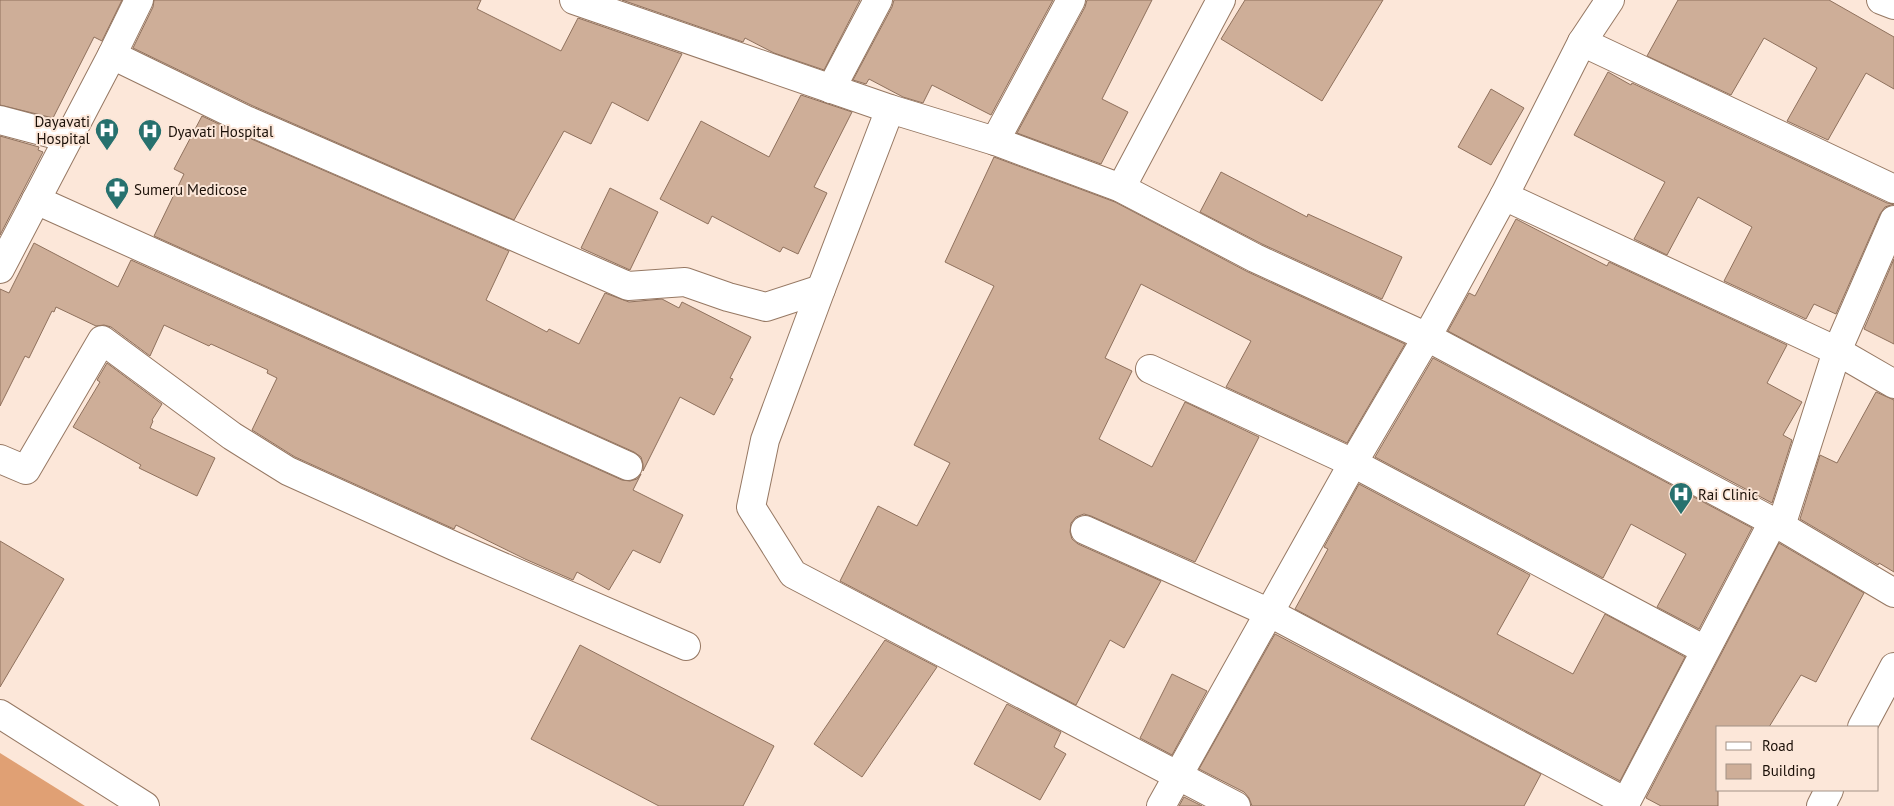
<svg xmlns="http://www.w3.org/2000/svg" width="1894" height="806" viewBox="0 0 1894 806" font-family="'PT Sans',sans-serif">
  <style>
    .forest { fill: #e0a074 }
    .building { fill: #ceae98; stroke: #8f715d }
    .lines { fill: none; stroke-linecap: round; stroke-linejoin: round }
    .minor-casing { stroke: #967863; stroke-width: 30 }
    .tertiary-casing { stroke: #967863; stroke-width: 30 }
    .minor { stroke: #fff; stroke-width: 28 }
    .tertiary { stroke: #fff; stroke-width: 28 }
    .labels { text-anchor: middle; dominant-baseline: central; stroke-width: 4; stroke-linejoin: round; paint-order: stroke }
    .poi-label { font-size: 15px; fill: #1b1008; stroke: #fce7d9; text-anchor: start }
  </style>
  <rect width="100%" height="100%" fill="#fce7d9"/>
  <path class="forest" d="M 0,753 L 85,806 L 0,806 Z"/>
  <g class="building">
    <path d="M 0,0 L 122,0 L 102,41 L 94,37 L 53,118 L 0,105 Z"/>
    <path d="M 154,0 L 481,0 L 477,9 L 561,51 L 578,18 L 682,54 L 648,121 L 612,102 L 591,144 L 564,131 L 514,220 L 253,106 L 133,48 L 153,7 Z"/>
    <path d="M 622,0 L 860,0 L 824,70 L 774,53 L 745,38 L 743,42 Z"/>
    <path d="M 894,0 L 1053,0 L 991,115 L 932,85 L 923,103 L 903,97 L 869,79 L 866,84 L 853,80 L 892,7 Z"/>
    <path d="M 1087,0 L 1152,0 L 1102,99 L 1128,112 L 1101,164 L 1017,133 L 1085,7 Z"/>
    <path d="M 1245,0 L 1383,0 L 1322,101 L 1221,39 Z"/>
    <path d="M 1678,0 L 1829,0 L 1894,37 L 1894,89 L 1866,73 L 1828,140 L 1787,121 L 1817,68 L 1764,38 L 1731,95 L 1647,56 Z"/>
    <path d="M 1608,72 L 1631,85 L 1632,83 L 1887,203 L 1894,204 L 1885,207 L 1880,214 L 1836,314 L 1814,304 L 1806,319 L 1724,281 L 1752,227 L 1698,197 L 1667,255 L 1634,239 L 1665,182 L 1574,135 Z"/>
    <path d="M 1491,89 L 1524,108 L 1491,165 L 1458,147 Z"/>
    <path d="M 801,95 L 852,112 L 814,187 L 827,193 L 798,254 L 783,247 L 780,252 L 712,216 L 708,224 L 660,199 L 701,121 L 769,157 Z"/>
    <path d="M 202,116 L 240,134 L 509,251 L 486,300 L 547,332 L 549,329 L 579,344 L 605,293 L 629,302 L 662,299 L 679,308 L 682,302 L 751,337 L 730,378 L 733,379 L 714,415 L 680,397 L 643,471 L 643,464 L 641,457 L 634,452 L 154,236 L 184,174 L 174,169 Z"/>
    <path d="M 0,136 L 39,147 L 38,150 L 43,152 L 0,235 Z"/>
    <path d="M 994,157 L 1115,202 L 1248,272 L 1405,344 L 1347,443 L 1226,387 L 1251,341 L 1141,284 L 1105,358 L 1132,371 L 1099,439 L 1152,467 L 1185,402 L 1259,437 L 1195,562 L 1091,516 L 1084,514 L 1076,517 L 1071,523 L 1070,532 L 1072,539 L 1078,544 L 1161,581 L 1124,648 L 1110,640 L 1076,705 L 840,581 L 878,506 L 917,526 L 950,463 L 914,445 L 994,286 L 945,262 Z"/>
    <path d="M 1221,172 L 1307,217 L 1308,214 L 1402,257 L 1382,299 L 1262,244 L 1200,212 Z"/>
    <path d="M 610,188 L 658,212 L 630,270 L 581,248 Z"/>
    <path d="M 1516,219 L 1607,266 L 1609,262 L 1787,345 L 1767,383 L 1802,402 L 1783,435 L 1792,440 L 1772,503 L 1448,331 L 1469,293 L 1475,296 Z"/>
    <path d="M 34,243 L 118,287 L 131,260 L 622,480 L 630,481 L 637,479 L 641,474 L 633,490 L 683,515 L 660,563 L 633,550 L 609,590 L 577,572 L 573,580 L 525,559 L 456,525 L 454,529 L 295,457 L 252,430 L 277,378 L 267,373 L 268,370 L 211,344 L 209,346 L 164,325 L 150,356 L 111,327 L 104,325 L 96,326 L 56,307 L 54,312 L 52,311 L 29,358 L 25,356 L 0,406 L 0,289 L 9,293 Z"/>
    <path d="M 1894,259 L 1894,344 L 1864,329 Z"/>
    <path d="M 1433,358 L 1752,528 L 1699,629 L 1657,607 L 1686,554 L 1631,524 L 1603,578 L 1375,457 Z"/>
    <path d="M 107,363 L 162,404 L 152,420 L 153,421 L 150,428 L 215,458 L 197,496 L 139,468 L 141,465 L 73,427 L 100,382 L 97,380 Z"/>
    <path d="M 1876,392 L 1894,400 L 1894,572 L 1879,563 L 1878,565 L 1800,519 L 1820,455 L 1837,463 Z"/>
    <path d="M 1359,484 L 1530,575 L 1497,634 L 1573,674 L 1605,614 L 1685,657 L 1620,781 L 1295,609 L 1328,549 L 1324,547 Z"/>
    <path d="M 0,541 L 64,579 L 0,687 Z"/>
    <path d="M 1779,543 L 1864,593 L 1816,682 L 1801,675 L 1769,727 L 1718,727 L 1718,806 L 1661,806 L 1646,798 Z"/>
    <path d="M 1275,634 L 1541,774 L 1524,806 L 1252,806 L 1249,798 L 1244,792 L 1199,769 Z"/>
    <path d="M 885,640 L 937,667 L 862,777 L 814,744 Z"/>
    <path d="M 580,645 L 774,746 L 743,806 L 659,806 L 531,739 Z"/>
    <path d="M 1172,674 L 1207,691 L 1172,755 L 1140,738 Z"/>
    <path d="M 1007,704 L 1061,732 L 1054,747 L 1066,754 L 1040,800 L 974,764 Z"/>
    <path d="M 1184,797 L 1202,806 L 1179,806 Z"/>
  </g>
  <g class="lines">
    <g class="minor-casing">
      <g id="minor">
        <path d="M 574,0 L 890,109 L 995,141 L 1121,188 L 1255,258 L 1427,337 L 1781,526 L 1894,593"/>
        <path d="M 1881,0 L 1894,5"/>
        <path d="M 1582,42 L 1894,189"/>
        <path d="M 112,55 L 246,120 L 628,286 L 685,282 L 728,297 L 766,307 L 821,289"/>
        <path d="M 831,89 L 878,0"/>
        <path d="M 890,109 L 821,289 L 765,440 L 751,507 L 793,574 L 1236,806"/>
        <path d="M 0,120 L 68,138"/>
        <path d="M 995,141 L 1071,0"/>
        <path d="M 1121,188 L 1221,0"/>
        <path d="M 1504,196 L 1837,351 L 1894,384"/>
        <path d="M 36,200 L 628,466"/>
        <path d="M 0,269 L 112,55 L 139,0"/>
        <path d="M 1150,369 L 1353,463 L 1705,650"/>
        <path d="M 0,459 L 26,470 L 102,340 L 232,436 L 288,471 L 454,546 L 686,646"/>
        <path d="M 1781,526 L 1837,351 L 1894,220"/>
        <path d="M 1085,530 L 1270,613 L 1626,802"/>
        <path d="M 1862,727 L 1894,667"/>
        <path d="M 1161,806 L 1353,463 L 1427,337 L 1504,196 L 1582,42 L 1610,0"/>
        <path d="M 1624,806 L 1773,522"/>
        <path d="M 1821,806 L 1829,790"/>
      </g>
    </g>
    <g class="tertiary-casing">
      <path id="tertiary" d="M 0,714 L 145,806"/>
    </g>
    <use href="#minor" class="minor"/>
    <use href="#tertiary" class="tertiary"/>
  </g>
  <defs>
    <g id="hospital-pin" transform="scale(1.25)"><path d="M0 17L-7.5 6A9.5 9.5 0 1 1 7.5 6Z" fill="#27716e" stroke="#fce7d9"/><path d="M-5-5h3v3.5h4V-5h3V5h-3V1.5h-4V5h-3Z" fill="#fff"/></g>
    <g id="pharmacy-pin" transform="scale(1.25)"><path d="M0 17L-7.5 6A9.5 9.5 0 1 1 7.5 6Z" fill="#27716e" stroke="#fce7d9"/><path d="M-2-6h4v4h4v4h-4v4h-4v-4h-4v-4h4Z" fill="#fff"/></g>
  </defs>
  <g fill-rule="evenodd">
    <use href="#hospital-pin" x="107" y="130"/>
    <use href="#hospital-pin" x="150" y="131"/>
    <use href="#pharmacy-pin" x="117" y="189"/>
    <use href="#hospital-pin" x="1681" y="494"/>
  </g>
  <g class="labels">
    <g class="poi-label">
      <text x="90" y="121" text-anchor="end">Dayavati<tspan x="90" dy="17">Hospital</tspan></text>
      <text x="168" y="131">Dyavati Hospital</text>
      <text x="134" y="189">Sumeru Medicose</text>
      <text x="1698" y="494">Rai Clinic</text>
    </g>
  </g>
  <rect x="1716" y="726" width="162" height="65" fill="#fce7d9" stroke="#a29185"/>
  <rect x="1726" y="742" width="25" height="8" fill="#ffffff" stroke="#a29185"/>
  <text x="1762" y="751" font-size="15" fill="#1b1008">Road</text>
  <rect x="1726" y="764" width="25" height="15" fill="#ceae98" stroke="#a29185"/>
  <text x="1762" y="776" font-size="15" fill="#1b1008">Building</text>
</svg>
